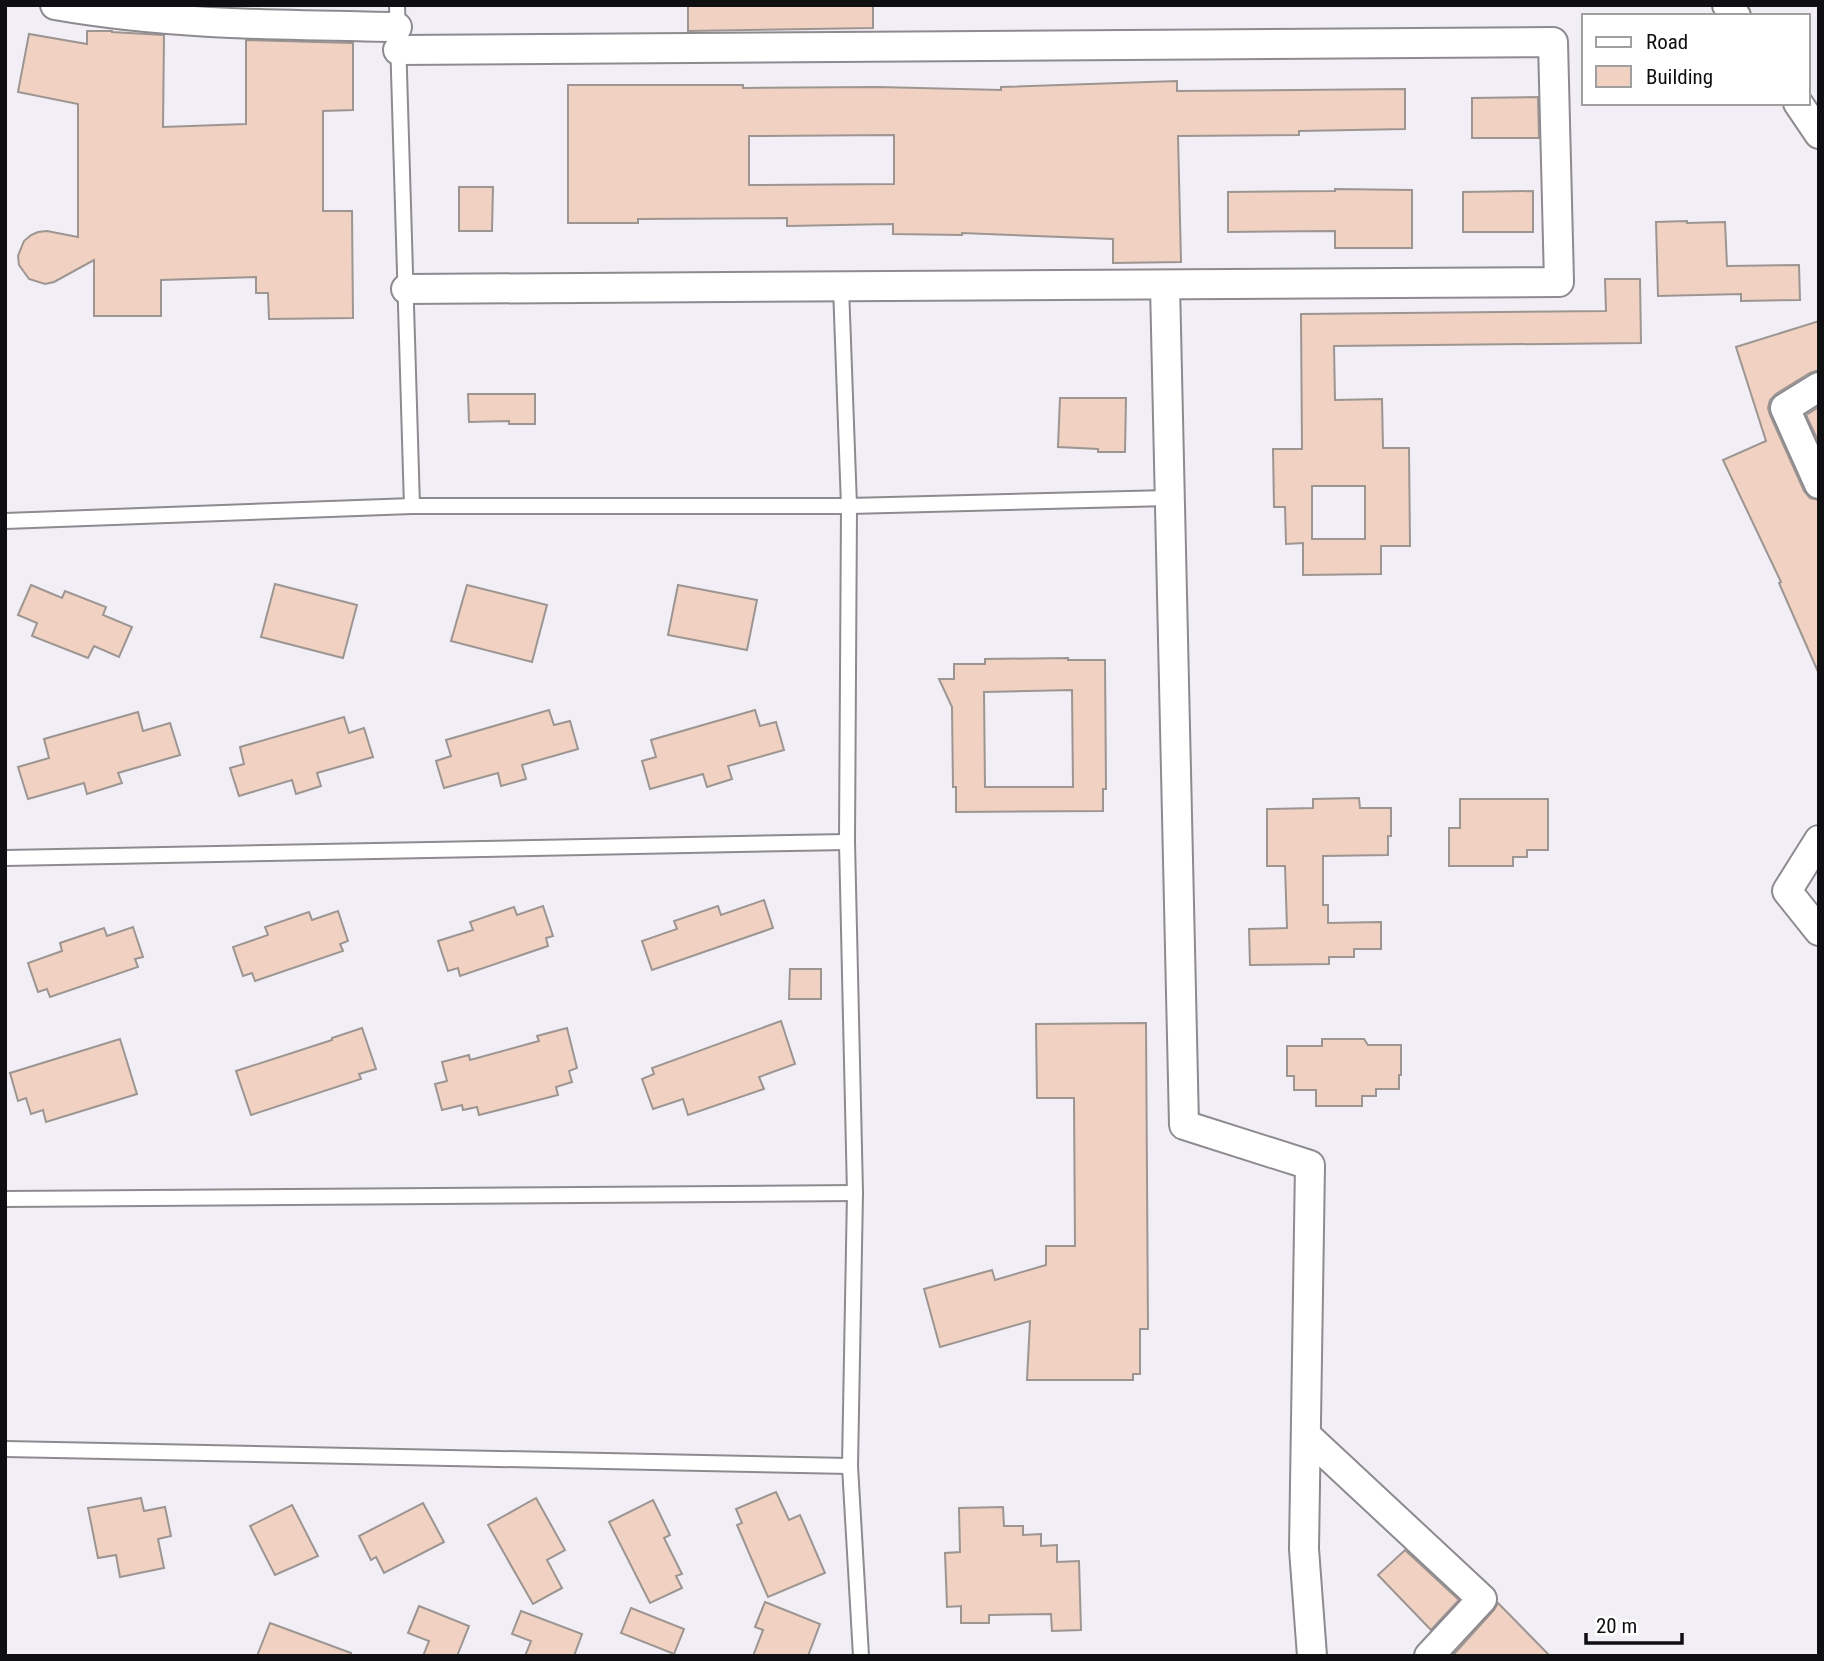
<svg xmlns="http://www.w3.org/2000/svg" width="1824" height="1661" viewBox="0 0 1824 1661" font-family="'Roboto Condensed',sans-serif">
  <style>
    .building { fill: #f1d2c2; stroke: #9c9592; stroke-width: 2; fill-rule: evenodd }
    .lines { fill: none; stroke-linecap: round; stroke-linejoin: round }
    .service-casing { stroke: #8d8a90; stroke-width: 18 }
    .minor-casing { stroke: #8d8a90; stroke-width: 32 }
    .service { stroke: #fff; stroke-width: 14 }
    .minor { stroke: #fff; stroke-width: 28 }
  </style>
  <rect width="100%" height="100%" fill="#f2eef5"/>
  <g class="building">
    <path d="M 688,5 L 873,5 L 873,28 L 688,31 Z"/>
    <path d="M 87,31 L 112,31 L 112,32 L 164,35 L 163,127 L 246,124 L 246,40 L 353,43 L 353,110 L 323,111 L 323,211 L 352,211 L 353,318 L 269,319 L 268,293 L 256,293 L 256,277 L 161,280 L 161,316 L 94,316 L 94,260 L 54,282 L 45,284 L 29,279 L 19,265 L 18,256 L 24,241 L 31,235 L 38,232 L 47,231 L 78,237 L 78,104 L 18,92 L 29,34 L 87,44 Z"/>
    <path d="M 1177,81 L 1177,91 L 1405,89 L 1405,129 L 1299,131 L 1299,135 L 1178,136 L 1181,262 L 1113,263 L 1113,239 L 962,233 L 962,235 L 893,234 L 893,224 L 787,226 L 787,218 L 638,219 L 638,223 L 568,223 L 568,85 L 743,85 L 743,88 L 878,87 L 1001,90 L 1001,87 ZM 894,135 L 894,184 L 749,185 L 749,136 Z"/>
    <path d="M 1538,97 L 1539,138 L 1472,138 L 1472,98 Z"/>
    <path d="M 459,187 L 493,187 L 492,231 L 459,231 Z"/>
    <path d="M 1335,189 L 1412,190 L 1412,248 L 1335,248 L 1335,231 L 1228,232 L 1228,192 L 1335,191 Z"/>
    <path d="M 1533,191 L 1533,232 L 1463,232 L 1463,192 Z"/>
    <path d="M 1687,221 L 1687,223 L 1725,222 L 1727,266 L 1799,265 L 1800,300 L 1741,301 L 1741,294 L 1658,296 L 1656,222 Z"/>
    <path d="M 1605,279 L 1640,279 L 1641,343 L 1334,346 L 1335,400 L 1382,399 L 1383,448 L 1409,448 L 1410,546 L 1381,546 L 1381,574 L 1303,575 L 1303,543 L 1286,544 L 1285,507 L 1274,507 L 1273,449 L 1302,449 L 1301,314 L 1606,311 ZM 1312,486 L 1365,486 L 1365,539 L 1312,539 Z"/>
    <path d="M 1819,321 L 1819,370 L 1810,373 L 1776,394 L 1770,400 L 1768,408 L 1770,415 L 1804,491 L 1810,498 L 1819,500 L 1819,674 L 1779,583 L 1781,582 L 1723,460 L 1766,441 L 1736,347 Z"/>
    <path d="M 468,394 L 535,394 L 535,424 L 509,424 L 509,421 L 469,422 Z"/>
    <path d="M 1060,398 L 1126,398 L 1125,452 L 1098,452 L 1098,449 L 1058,447 Z"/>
    <path d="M 1819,407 L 1819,443 L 1806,415 Z"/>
    <path d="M 275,584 L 357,605 L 343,658 L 261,637 Z"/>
    <path d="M 31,585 L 62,598 L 65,591 L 106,607 L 103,615 L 132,627 L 119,657 L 94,646 L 88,658 L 32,636 L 37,623 L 18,615 Z"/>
    <path d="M 467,585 L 547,605 L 532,662 L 451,641 Z"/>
    <path d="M 678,585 L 757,600 L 747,650 L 668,635 Z"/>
    <path d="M 1068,658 L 1068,660 L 1105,660 L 1106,789 L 1103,789 L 1103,811 L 956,812 L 956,787 L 953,787 L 952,707 L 939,679 L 954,679 L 954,664 L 985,664 L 985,659 ZM 1072,690 L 1073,787 L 985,787 L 984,692 Z"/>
    <path d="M 549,710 L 554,725 L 570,721 L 578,749 L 522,765 L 526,779 L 501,786 L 498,773 L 444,788 L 436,761 L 451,756 L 446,740 Z"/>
    <path d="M 755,710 L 760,726 L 776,722 L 784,750 L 728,766 L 732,779 L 707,787 L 703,774 L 650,789 L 642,761 L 656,757 L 651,740 Z"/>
    <path d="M 138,712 L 143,731 L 170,723 L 180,755 L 118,773 L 122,783 L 87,794 L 84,783 L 28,799 L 18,767 L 49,758 L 44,739 Z"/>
    <path d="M 344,717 L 349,733 L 364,728 L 373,757 L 317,773 L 321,786 L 296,794 L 292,780 L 239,796 L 230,768 L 244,764 L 240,747 Z"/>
    <path d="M 1359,798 L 1360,808 L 1391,808 L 1391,836 L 1388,836 L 1388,855 L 1323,856 L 1323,905 L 1328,905 L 1328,923 L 1381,922 L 1381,949 L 1354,949 L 1354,957 L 1329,957 L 1329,964 L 1250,965 L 1249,929 L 1287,928 L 1285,866 L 1267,866 L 1267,809 L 1313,808 L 1313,799 Z"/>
    <path d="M 1460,799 L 1548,799 L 1548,850 L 1527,850 L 1527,857 L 1513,857 L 1513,866 L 1449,866 L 1449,828 L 1460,828 Z"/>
    <path d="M 764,900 L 773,928 L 652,970 L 642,941 L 677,929 L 674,921 L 718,906 L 721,915 Z"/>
    <path d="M 543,906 L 553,936 L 546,938 L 548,946 L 460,976 L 458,968 L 448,971 L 438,941 L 473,930 L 470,922 L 514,907 L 517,915 Z"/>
    <path d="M 338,911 L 348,941 L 340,944 L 343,951 L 255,981 L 252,973 L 243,976 L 233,947 L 268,935 L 265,927 L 309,912 L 312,920 Z"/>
    <path d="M 133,927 L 143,957 L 135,959 L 138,967 L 50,997 L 47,989 L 38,992 L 28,963 L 62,951 L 60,943 L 104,928 L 107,936 Z"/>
    <path d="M 790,969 L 821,969 L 821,999 L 789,999 Z"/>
    <path d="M 781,1021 L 795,1064 L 759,1077 L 764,1089 L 688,1115 L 683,1099 L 653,1109 L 642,1079 L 654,1074 L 652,1068 Z"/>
    <path d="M 1146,1023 L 1148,1329 L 1140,1329 L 1140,1374 L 1133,1374 L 1133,1380 L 1027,1380 L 1030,1321 L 940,1347 L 924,1289 L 992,1270 L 995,1280 L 1046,1265 L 1046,1246 L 1075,1246 L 1074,1098 L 1037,1098 L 1036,1024 Z"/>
    <path d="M 362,1028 L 376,1069 L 359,1074 L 361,1079 L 251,1115 L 236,1071 L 332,1040 L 332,1038 Z"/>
    <path d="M 567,1028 L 577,1068 L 569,1071 L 572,1082 L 556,1087 L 558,1095 L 479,1115 L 477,1107 L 463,1110 L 462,1105 L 442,1110 L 435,1084 L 447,1081 L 442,1062 L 469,1055 L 470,1060 L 539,1041 L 537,1036 Z"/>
    <path d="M 120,1039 L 137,1094 L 46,1122 L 43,1110 L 31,1114 L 26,1098 L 18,1101 L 10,1073 Z"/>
    <path d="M 1322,1039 L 1364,1039 L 1368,1045 L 1401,1045 L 1401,1075 L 1399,1075 L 1399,1089 L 1376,1089 L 1376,1096 L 1362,1096 L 1362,1106 L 1316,1106 L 1316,1090 L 1294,1090 L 1294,1076 L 1287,1076 L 1287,1046 L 1322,1046 Z"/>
    <path d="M 776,1492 L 789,1520 L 800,1515 L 825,1573 L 768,1597 L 737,1525 L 742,1523 L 736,1509 Z"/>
    <path d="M 141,1498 L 144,1511 L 165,1507 L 171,1536 L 158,1539 L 164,1568 L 120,1577 L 116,1555 L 98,1558 L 88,1508 Z"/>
    <path d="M 536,1498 L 565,1550 L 547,1560 L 562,1588 L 533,1604 L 488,1525 Z"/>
    <path d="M 653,1500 L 670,1535 L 664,1538 L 682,1574 L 676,1576 L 682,1588 L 650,1603 L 609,1522 Z"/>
    <path d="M 423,1503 L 444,1542 L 384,1573 L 376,1557 L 371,1560 L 359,1536 Z"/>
    <path d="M 292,1505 L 318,1556 L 275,1575 L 250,1526 Z"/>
    <path d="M 1003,1507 L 1004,1526 L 1023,1526 L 1023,1535 L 1041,1534 L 1041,1546 L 1057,1545 L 1057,1562 L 1079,1561 L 1081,1630 L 1052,1631 L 1051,1614 L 989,1615 L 989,1623 L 961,1623 L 961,1606 L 947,1607 L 945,1553 L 960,1552 L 959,1508 Z"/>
    <path d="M 1405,1550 L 1459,1600 L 1431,1630 L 1378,1575 Z"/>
    <path d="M 765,1602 L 820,1624 L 808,1656 L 753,1656 L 763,1630 L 755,1627 Z"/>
    <path d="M 1498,1603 L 1550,1656 L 1456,1656 L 1454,1654 L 1494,1610 Z"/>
    <path d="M 419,1606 L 469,1626 L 457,1656 L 423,1656 L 429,1641 L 408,1633 Z"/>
    <path d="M 631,1608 L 684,1629 L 674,1654 L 621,1633 Z"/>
    <path d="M 521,1611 L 582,1634 L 574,1656 L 525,1656 L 531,1641 L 512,1634 Z"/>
    <path d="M 270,1623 L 351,1653 L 351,1656 L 257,1656 Z"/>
  </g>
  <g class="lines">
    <g class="service-casing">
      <g id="service">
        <path d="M 397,5 L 412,506"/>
        <path d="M 841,287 L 849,506 L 1169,498"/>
        <path d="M 5,521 L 412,506 L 849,506 L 847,842 L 855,1193 L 850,1466 L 861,1656"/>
        <path d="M 5,858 L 847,842"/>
        <path d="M 5,1199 L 855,1193"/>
        <path d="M 5,1449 L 850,1466"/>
      </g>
    </g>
    <g class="minor-casing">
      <g id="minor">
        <path d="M 55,5 C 168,25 283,25 397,27"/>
        <path d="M 1727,5 L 1736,16"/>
        <path d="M 398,50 L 1553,42 L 1559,282 L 406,289"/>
        <path d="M 1798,103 L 1819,134"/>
        <path d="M 1165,285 L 1184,1125 L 1310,1165 L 1304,1549 L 1312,1656"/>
        <path d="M 1819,387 L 1785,408 L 1819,484"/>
        <path d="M 1819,840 L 1787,891 L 1819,931"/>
        <path d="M 1306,1435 L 1482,1599 L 1429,1656"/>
      </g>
    </g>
    <use href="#service" class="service"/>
    <use href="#minor" class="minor"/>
  </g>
  <rect width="1824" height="1661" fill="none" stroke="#0f0e10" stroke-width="14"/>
  <rect x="1582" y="14" width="228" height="91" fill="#ffffff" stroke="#9f9f9f" stroke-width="2"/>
  <rect x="1596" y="37" width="35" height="10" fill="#ffffff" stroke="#9f9f9f" stroke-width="2"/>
  <text x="1646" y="49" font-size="21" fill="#0f0e10">Road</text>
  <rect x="1596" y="66" width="35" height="21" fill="#f1d2c2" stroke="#9f9f9f" stroke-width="2"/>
  <text x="1646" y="84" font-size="21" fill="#0f0e10">Building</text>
  <path d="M1586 1633v10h96v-10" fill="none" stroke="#0f0e10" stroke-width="3.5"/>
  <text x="1596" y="1633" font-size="21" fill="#0f0e10" stroke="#ffffff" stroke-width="5" paint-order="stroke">20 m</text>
</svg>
